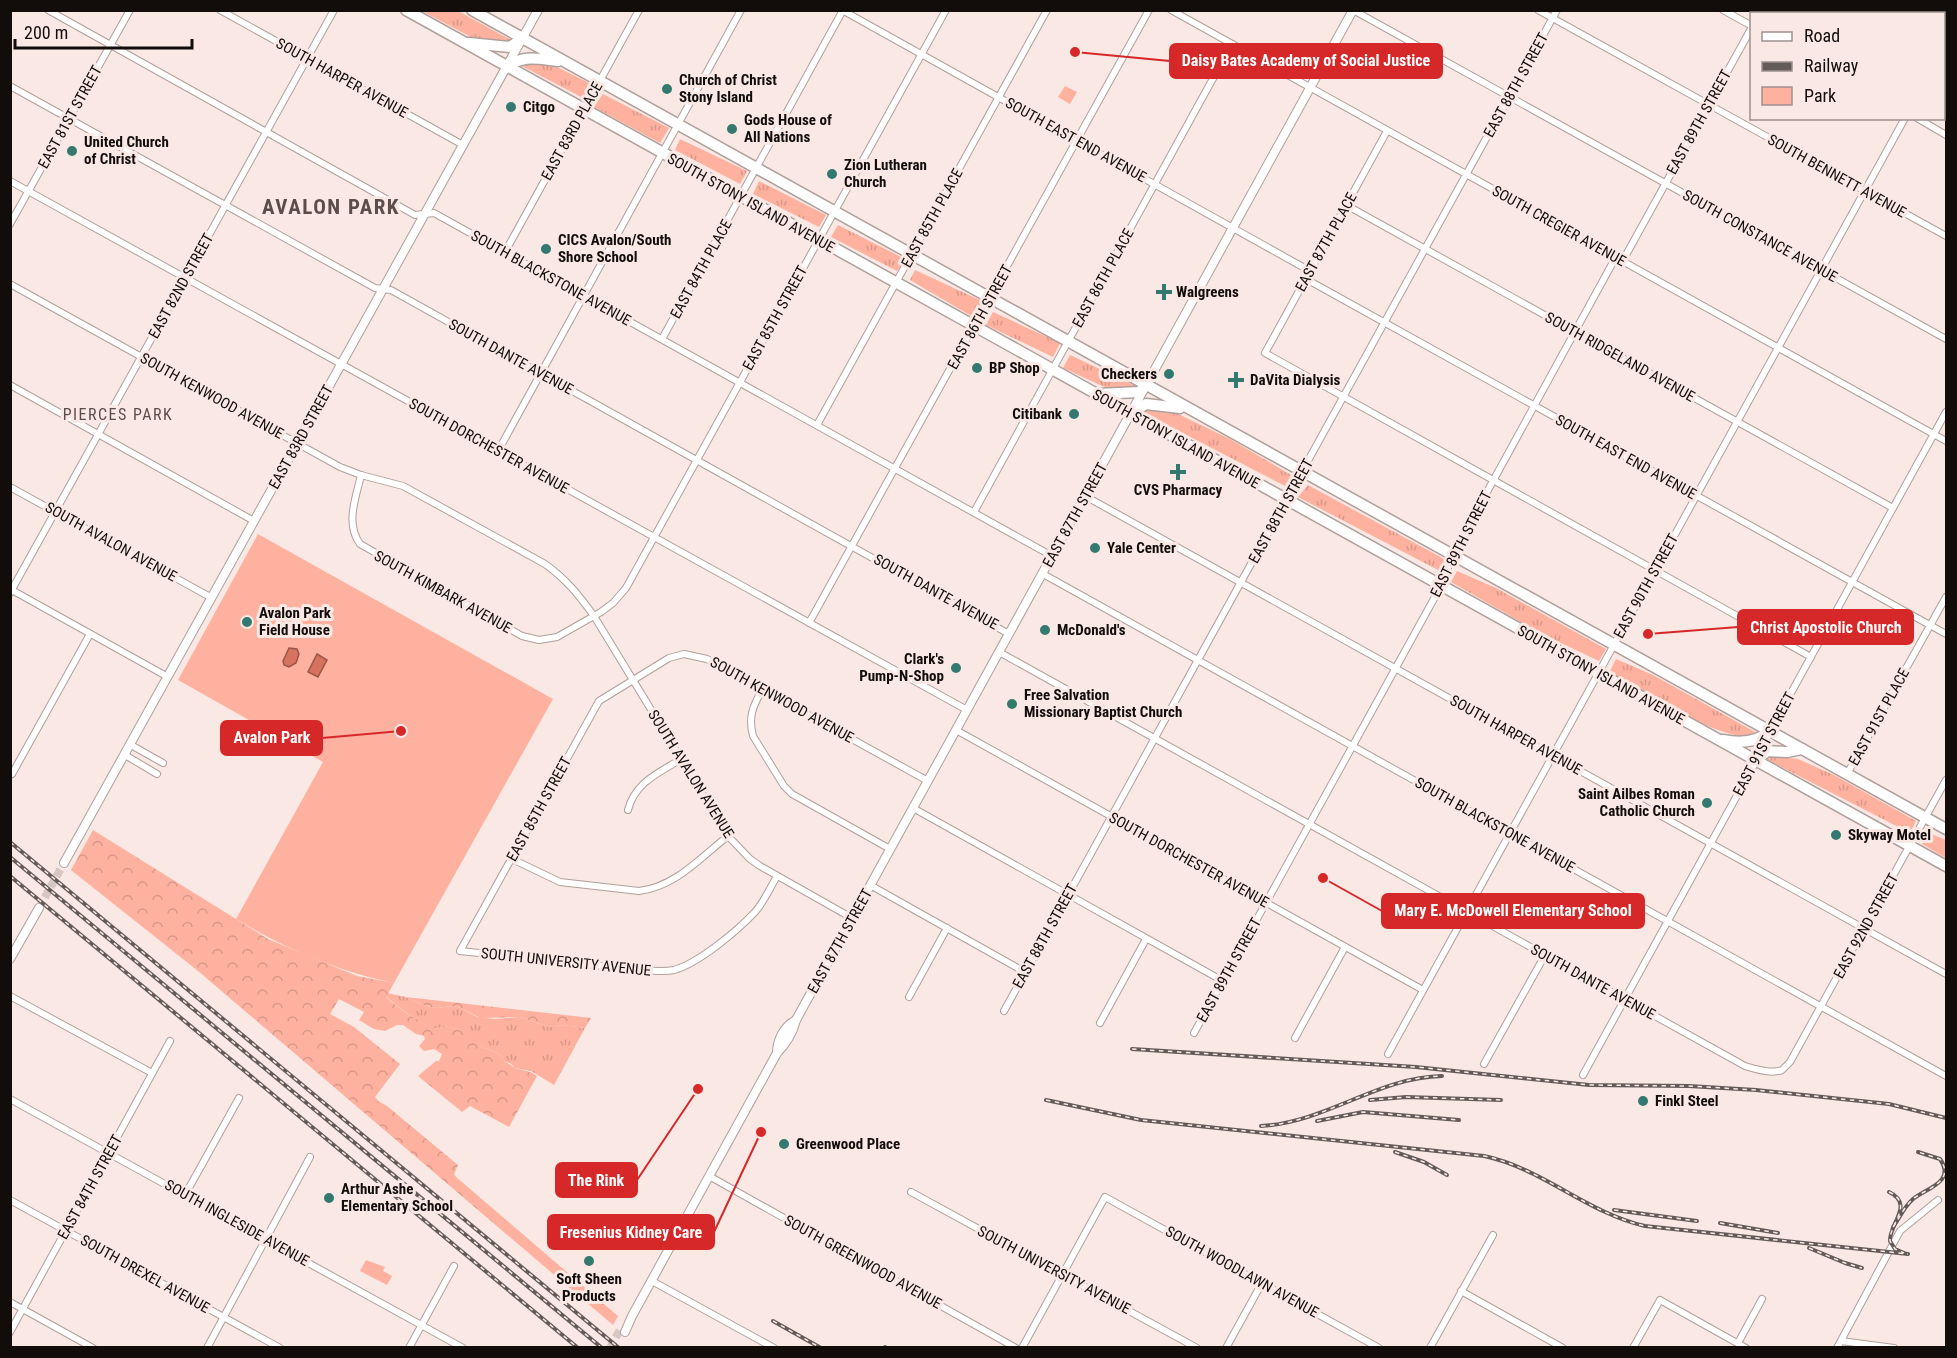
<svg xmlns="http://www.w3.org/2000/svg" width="1957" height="1358" viewBox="0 0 1957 1358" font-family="'Roboto Condensed',sans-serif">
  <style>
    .grass { fill: url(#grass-tufts) }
    .forest { fill: url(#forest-crowns) }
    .park { fill: #ffb19f }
    .water { fill: #d6735e; stroke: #9b5445; stroke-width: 1.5 }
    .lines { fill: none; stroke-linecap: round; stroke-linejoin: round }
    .secondary-tunnel { stroke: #d6c7c3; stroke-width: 8; stroke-dasharray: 8 4; stroke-linecap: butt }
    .street-casing { stroke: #b0a09c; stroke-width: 8 }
    .secondary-casing { stroke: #b0a09c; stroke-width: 10 }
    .highway-casing { stroke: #b0a09c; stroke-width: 13 }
    .street { stroke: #fff; stroke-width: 6 }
    .secondary { stroke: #fff; stroke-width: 8 }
    .highway { stroke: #fff; stroke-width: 10 }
    .rail-casing { stroke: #645b58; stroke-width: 4 }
    .rail { stroke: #f9e8e4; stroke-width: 1.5; stroke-dasharray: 4.5; stroke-linecap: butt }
    .poi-dot { fill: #337970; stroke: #f9e8e4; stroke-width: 2 }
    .labels { text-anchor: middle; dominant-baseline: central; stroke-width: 6; stroke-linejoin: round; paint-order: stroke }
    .street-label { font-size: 15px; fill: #120d0b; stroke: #f9e8e4 }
    .poi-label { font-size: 15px; font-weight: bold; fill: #120d0b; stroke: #f9e8e4; text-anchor: start }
    .neighbourhood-label { font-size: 16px; letter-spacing: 1.5px; fill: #5b4d4a; stroke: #f9e8e4 }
    .district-label { font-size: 21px; font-weight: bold; letter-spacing: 1.5px; fill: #5b4d4a; stroke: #f9e8e4 }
    .leader { fill: none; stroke: #d62828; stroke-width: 2 }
    .callout-dot { fill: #d62828; stroke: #f9e8e4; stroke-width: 2 }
    .callout { fill: #d62828; stroke: #d62828; stroke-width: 2 }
    .callout-label { font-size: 16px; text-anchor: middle; font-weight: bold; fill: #fff }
  </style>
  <defs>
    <pattern id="grass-tufts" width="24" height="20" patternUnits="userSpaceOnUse" patternTransform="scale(1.5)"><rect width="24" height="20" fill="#ffb19f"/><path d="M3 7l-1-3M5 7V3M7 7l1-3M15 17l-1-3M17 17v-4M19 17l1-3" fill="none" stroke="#da9788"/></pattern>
    <pattern id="forest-crowns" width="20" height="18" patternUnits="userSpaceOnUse" patternTransform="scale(1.5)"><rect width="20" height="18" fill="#ffb19f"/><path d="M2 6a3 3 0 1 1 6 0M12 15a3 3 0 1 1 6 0" fill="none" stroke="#da9788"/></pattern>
  </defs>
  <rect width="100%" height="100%" fill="#f9e8e4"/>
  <g class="grass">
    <path d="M 422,11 L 458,11 L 511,40 L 508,44 L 471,37 Z"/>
    <path d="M 522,61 L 549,63 L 591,84 L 583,98 L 520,65 Z"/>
    <path d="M 603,94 L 669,128 L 660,143 L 594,107 Z"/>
    <path d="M 680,139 L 747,171 L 740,184 L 675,150 Z"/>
    <path d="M 759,181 L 826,215 L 819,227 L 753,194 Z"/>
    <path d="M 838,225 L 905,259 L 897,271 L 831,237 Z"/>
    <path d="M 915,270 L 982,301 L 973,317 L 910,280 Z"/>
    <path d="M 993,312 L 1060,343 L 1053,357 L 986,325 Z"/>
    <path d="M 1070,355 L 1138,387 L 1109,389 L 1063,368 Z"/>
    <path d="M 1147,408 L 1170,410 L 1230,439 L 1291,475 L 1285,486 L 1144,413 Z"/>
    <path d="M 1308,485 L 1446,560 L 1440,571 L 1298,497 Z"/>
    <path d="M 1457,571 L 1496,588 L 1606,649 L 1599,661 L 1540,633 L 1451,582 Z"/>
    <path d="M 1616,659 L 1653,675 L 1757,733 L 1754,738 C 1707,735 1651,696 1609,673 Z"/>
    <path d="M 1770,756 L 1798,759 L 1834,775 L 1916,821 L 1910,833 L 1768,760 Z"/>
    <path d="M 1929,833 L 1946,840 L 1946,858 L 1922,844 Z"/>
    <path d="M 387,993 L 406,997 L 423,1005 L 436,1008 L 453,1006 L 461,1008 L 477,1017 L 495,1019 L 520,1017 L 549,1027 L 562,1025 L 585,1028 L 554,1085 L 531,1071 L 515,1068 L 510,1063 L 505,1062 C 502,1054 491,1049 483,1048 C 477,1040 457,1028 448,1027 C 443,1026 438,1029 433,1028 C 424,1026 393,1004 386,996 Z"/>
  </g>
  <g class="forest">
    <path d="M 93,830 L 268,939 L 357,976 L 394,983 L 386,997 C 393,1004 424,1026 434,1028 C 438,1029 443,1026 448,1027 C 458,1028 477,1039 483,1048 C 491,1049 502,1054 505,1062 C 510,1064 513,1068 518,1069 C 526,1071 530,1071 537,1076 L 509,1127 L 470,1106 L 462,1112 L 418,1076 L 436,1061 L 439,1061 L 442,1054 L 434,1049 L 424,1051 L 419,1046 L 425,1039 L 424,1036 L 416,1034 L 403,1025 L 397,1025 L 385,1031 L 374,1029 L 359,1020 L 364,1012 L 339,999 L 330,1014 L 354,1027 L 400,1064 L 375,1097 L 378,1101 L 387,1106 L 458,1165 L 454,1174 L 456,1177 L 618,1316 L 613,1325 L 198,971 L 71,870 Z"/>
    <path d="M 406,997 L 591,1018 L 585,1028 L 562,1025 L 549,1027 L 520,1017 L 480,1018 L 461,1008 L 453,1006 L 436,1008 L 423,1005 Z"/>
  </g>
  <g class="park">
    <path d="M 1065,86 L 1077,92 L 1070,104 L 1058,97 Z"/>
    <path d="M 258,534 L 553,699 L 394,983 C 337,971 286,949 236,919 L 323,762 L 178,680 Z"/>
    <path d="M 366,1260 L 385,1267 L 383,1271 L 392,1276 L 387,1285 L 360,1271 Z"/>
  </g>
  <g class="water">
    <path d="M 289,648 L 297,649 L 299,654 L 296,663 L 289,667 L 284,665 L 283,661 Z"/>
    <path d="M 317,654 L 327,660 L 318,677 L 308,672 Z"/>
  </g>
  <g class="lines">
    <g class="secondary-tunnel">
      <path d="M 39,908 L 64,863"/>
      <path d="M 610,1348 L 621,1328"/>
    </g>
    <g class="street-casing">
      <g id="street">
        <path d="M 48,10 L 415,215 L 434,213 L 1052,556"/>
        <path d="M 220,10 L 463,145"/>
        <path d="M 842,10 L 1310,271"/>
        <path d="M 1171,10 L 1946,441"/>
        <path d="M 1353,10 L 1946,339"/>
        <path d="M 1538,10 L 1946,236"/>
        <path d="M 1723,10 L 1752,26"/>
        <path d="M 1759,14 L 1761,10"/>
        <path d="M 1944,48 L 1946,43"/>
        <path d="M 10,86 L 375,288 L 391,290 L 1009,634"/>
        <path d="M 1917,118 L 1946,135"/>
        <path d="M 1387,131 L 1265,353 L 1811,657"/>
        <path d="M 10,181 L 967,710"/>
        <path d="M 1346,205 L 1893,508"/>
        <path d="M 10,224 L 130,10"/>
        <path d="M 505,252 L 639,10"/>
        <path d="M 1306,279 L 1946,634"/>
        <path d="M 10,284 L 340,467 L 361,475 L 403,486 L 545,564 C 567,580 578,594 594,616 L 728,836 L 750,859 L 760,866 L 852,918"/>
        <path d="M 662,339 L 843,10"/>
        <path d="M 10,385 L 254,521"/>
        <path d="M 817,425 L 1047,10"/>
        <path d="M 498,451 L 741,10"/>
        <path d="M 361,475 C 356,498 345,523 360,544 L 522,636 L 539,640 L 557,637 L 601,612 L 613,603 L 626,588 L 946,10"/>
        <path d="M 10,487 L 212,598"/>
        <path d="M 1085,496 L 1946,974"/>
        <path d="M 974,512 L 1232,44"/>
        <path d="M 1043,574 L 1946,1076"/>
        <path d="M 10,589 L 168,677"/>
        <path d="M 10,593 L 334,10"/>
        <path d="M 809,623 L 1149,10"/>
        <path d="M 999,652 L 1745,1066 C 1754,1069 1773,1074 1782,1070 C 1783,1069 1789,1063 1790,1062 L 1946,780"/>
        <path d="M 762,690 C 753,706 748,717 753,736 L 784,786 L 792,794 L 890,849"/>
        <path d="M 956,730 L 1423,990"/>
        <path d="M 131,745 L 163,763"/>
        <path d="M 125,755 L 157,774"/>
        <path d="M 12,774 L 90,634"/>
        <path d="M 1847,774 L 1946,597"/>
        <path d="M 913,808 L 1223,981"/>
        <path d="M 628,810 C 635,782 659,773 681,759"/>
        <path d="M 512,859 L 560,882 L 639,891 C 675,887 700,858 728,836"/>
        <path d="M 777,876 C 770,888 764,902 755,912 C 737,931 699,963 674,970 C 664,972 652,971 641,970 L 460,951 L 599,701 L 669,658 L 684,654 L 707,659 L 928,781"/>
        <path d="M 870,885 L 1025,972"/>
        <path d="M 10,996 L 152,1073"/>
        <path d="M 909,997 L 947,928"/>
        <path d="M 1004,1011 L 1557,10"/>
        <path d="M 1100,1023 L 1146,939"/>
        <path d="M 1194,1033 L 1441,586 L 1453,554 L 1612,264 L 1626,255 L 1752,27"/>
        <path d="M 1295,1038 L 1345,947"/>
        <path d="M 1388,1054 L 1905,118"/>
        <path d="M 1484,1064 L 1545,955"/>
        <path d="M 1583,1075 L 1756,761 L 1770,731 L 1946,412"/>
        <path d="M 10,1099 L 463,1348"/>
        <path d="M 709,1176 L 1016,1348"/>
        <path d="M 911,1192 L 1197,1348"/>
        <path d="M 185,1195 L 239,1098"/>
        <path d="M 10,1200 L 280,1348"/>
        <path d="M 652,1281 L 774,1348"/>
        <path d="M 1461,1291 L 1563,1348"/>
        <path d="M 10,1302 L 93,1348"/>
        <path d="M 10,1332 L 170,1041"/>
        <path d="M 1841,1341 L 1894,1348"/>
        <path d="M 1738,1343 L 1762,1299"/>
        <path d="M 207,1348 L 310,1157"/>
        <path d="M 409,1348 L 454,1266"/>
        <path d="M 1022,1348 L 1105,1197 L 1379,1348"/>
        <path d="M 1226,1348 L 1262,1283"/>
        <path d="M 1430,1348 L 1493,1235"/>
        <path d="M 1633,1348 L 1660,1300 L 1746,1348"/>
        <path d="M 1837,1348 L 1900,1231 L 1938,1200"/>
      </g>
    </g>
    <g class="secondary-casing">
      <g id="secondary">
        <path d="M 1906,10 L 1912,14"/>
        <path d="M 1944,31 L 1946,33"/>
        <path d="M 64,863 L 538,10"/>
        <path d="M 10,959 L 39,908"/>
        <path d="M 777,1053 C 777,1040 784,1026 796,1020"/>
        <path d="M 625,1332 L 632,1316 L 777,1053 C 786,1044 793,1032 796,1020 L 1353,10"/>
      </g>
    </g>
    <g class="highway-casing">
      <g id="highway">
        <path d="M 406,10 L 1946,866"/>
        <path d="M 472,10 L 1946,829"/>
        <path d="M 469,43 L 510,47 L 522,39"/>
        <path d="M 506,68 C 522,54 539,59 558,61"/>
        <path d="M 1098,394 L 1139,392 L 1146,386"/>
        <path d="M 1131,413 L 1146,404 L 1180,408"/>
        <path d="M 1723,740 C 1739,743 1757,743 1770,731"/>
        <path d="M 1756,761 L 1767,751 L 1787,752 L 1802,749"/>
      </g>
    </g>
    <use href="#street" class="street"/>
    <use href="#secondary" class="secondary"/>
    <use href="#highway" class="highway"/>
    <g class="rail-casing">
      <g id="rail">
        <path d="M 10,842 L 619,1348"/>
        <path d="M 10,857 L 602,1348"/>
        <path d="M 10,876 L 578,1348"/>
        <path d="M 1132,1049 L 1416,1067 L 1589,1085 L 1689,1086 L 1756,1090 L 1889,1104 L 1946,1118"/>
        <path d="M 1046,1100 L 1141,1120 L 1484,1156 C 1542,1168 1587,1213 1645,1226 L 1908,1254"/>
        <path d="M 1370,1100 L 1406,1097 L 1501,1100"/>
        <path d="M 1317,1121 L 1363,1112 L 1459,1120"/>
        <path d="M 1261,1126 C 1325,1123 1378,1077 1442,1076"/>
        <path d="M 1395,1152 L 1424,1162 L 1447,1175"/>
        <path d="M 1889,1192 C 1915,1204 1889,1224 1890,1241 L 1895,1249 L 1904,1253"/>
        <path d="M 1614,1210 L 1697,1221"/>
        <path d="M 1720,1223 L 1778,1233"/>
        <path d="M 1893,1227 C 1899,1219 1904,1207 1912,1200 C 1923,1189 1957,1183 1940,1159 L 1918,1152"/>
        <path d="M 1809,1248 L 1845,1263 L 1862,1268"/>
        <path d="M 773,1321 L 821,1348"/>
        <path d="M 885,1347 L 886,1348"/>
      </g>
    </g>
    <use href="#rail" class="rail"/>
  </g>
  <g class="poi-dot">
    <circle cx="667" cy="89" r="6"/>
    <circle cx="511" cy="107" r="6"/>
    <circle cx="732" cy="129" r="6"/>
    <circle cx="72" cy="151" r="6"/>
    <circle cx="832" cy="174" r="6"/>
    <circle cx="546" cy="249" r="6"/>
    <path d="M1161 283h6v6h6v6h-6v6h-6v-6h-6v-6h6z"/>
    <circle cx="977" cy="368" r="6"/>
    <circle cx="1169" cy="374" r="6"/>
    <path d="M1233 371h6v6h6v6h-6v6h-6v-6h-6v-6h6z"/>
    <circle cx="1074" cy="414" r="6"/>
    <path d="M1175 463h6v6h6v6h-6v6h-6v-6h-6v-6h6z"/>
    <circle cx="1095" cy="548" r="6"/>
    <circle cx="247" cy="622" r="6"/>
    <circle cx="1045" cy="630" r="6"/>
    <circle cx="956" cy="668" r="6"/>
    <circle cx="1012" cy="704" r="6"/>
    <circle cx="1707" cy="803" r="6"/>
    <circle cx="1836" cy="835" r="6"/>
    <circle cx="1643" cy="1101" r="6"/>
    <circle cx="784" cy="1144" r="6"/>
    <circle cx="329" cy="1198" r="6"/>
    <circle cx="589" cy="1261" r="6"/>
  </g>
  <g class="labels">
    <g class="street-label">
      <text transform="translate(342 78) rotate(29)">SOUTH HARPER AVENUE</text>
      <text transform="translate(1516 85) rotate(-61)">EAST 88TH STREET</text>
      <text transform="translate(70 117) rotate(-61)">EAST 81ST STREET</text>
      <text transform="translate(1699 122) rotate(-61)">EAST 89TH STREET</text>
      <text transform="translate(572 131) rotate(-61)">EAST 83RD PLACE</text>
      <text transform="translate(1076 140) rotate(29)">SOUTH EAST END AVENUE</text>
      <text transform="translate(1837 176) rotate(29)">SOUTH BENNETT AVENUE</text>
      <text transform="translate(751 203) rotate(29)">SOUTH STONY ISLAND AVENUE</text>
      <text transform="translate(932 218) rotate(-61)">EAST 85TH PLACE</text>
      <text transform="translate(1559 226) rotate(29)">SOUTH CREGIER AVENUE</text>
      <text transform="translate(1760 236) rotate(29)">SOUTH CONSTANCE AVENUE</text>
      <text transform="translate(1326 242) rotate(-61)">EAST 87TH PLACE</text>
      <text transform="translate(701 269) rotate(-61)">EAST 84TH PLACE</text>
      <text transform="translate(551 278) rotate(29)">SOUTH BLACKSTONE AVENUE</text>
      <text transform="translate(1103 278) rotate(-61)">EAST 86TH PLACE</text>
      <text transform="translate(181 286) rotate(-61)">EAST 82ND STREET</text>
      <text transform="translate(980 317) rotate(-61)">EAST 86TH STREET</text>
      <text transform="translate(775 318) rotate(-61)">EAST 85TH STREET</text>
      <text transform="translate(511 357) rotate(29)">SOUTH DANTE AVENUE</text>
      <text transform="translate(1620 357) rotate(29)">SOUTH RIDGELAND AVENUE</text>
      <text transform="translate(212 396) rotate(29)">SOUTH KENWOOD AVENUE</text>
      <text transform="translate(301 437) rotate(-61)">EAST 83RD STREET</text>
      <text transform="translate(1176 439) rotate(29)">SOUTH STONY ISLAND AVENUE</text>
      <text transform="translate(489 446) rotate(29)">SOUTH DORCHESTER AVENUE</text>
      <text transform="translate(1626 457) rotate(29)">SOUTH EAST END AVENUE</text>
      <text transform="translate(1281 511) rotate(-61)">EAST 88TH STREET</text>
      <text transform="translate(1075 515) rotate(-61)">EAST 87TH STREET</text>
      <text transform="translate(111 542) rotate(29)">SOUTH AVALON AVENUE</text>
      <text transform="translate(1461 544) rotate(-63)">EAST 89TH STREET</text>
      <text transform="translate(1646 586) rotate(-61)">EAST 90TH STREET</text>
      <text transform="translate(443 592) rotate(29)">SOUTH KIMBARK AVENUE</text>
      <text transform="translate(936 592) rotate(29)">SOUTH DANTE AVENUE</text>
      <text transform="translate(1601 675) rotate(29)">SOUTH STONY ISLAND AVENUE</text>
      <text transform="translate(782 700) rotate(29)">SOUTH KENWOOD AVENUE</text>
      <text transform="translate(1879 717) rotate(-61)">EAST 91ST PLACE</text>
      <text transform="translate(1516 735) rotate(29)">SOUTH HARPER AVENUE</text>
      <text transform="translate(1764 744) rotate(-62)">EAST 91ST STREET</text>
      <text transform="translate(691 774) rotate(58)">SOUTH AVALON AVENUE</text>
      <text transform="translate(539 809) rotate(-61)">EAST 85TH STREET</text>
      <text transform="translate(1495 825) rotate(29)">SOUTH BLACKSTONE AVENUE</text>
      <text transform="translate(1189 860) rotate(29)">SOUTH DORCHESTER AVENUE</text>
      <text transform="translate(1866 926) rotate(-61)">EAST 92ND STREET</text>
      <text transform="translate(1045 936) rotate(-61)">EAST 88TH STREET</text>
      <text transform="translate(840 941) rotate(-61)">EAST 87TH STREET</text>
      <text transform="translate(566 962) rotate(6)">SOUTH UNIVERSITY AVENUE</text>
      <text transform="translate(1229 970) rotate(-61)">EAST 89TH STREET</text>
      <text transform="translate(1593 982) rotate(29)">SOUTH DANTE AVENUE</text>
      <text transform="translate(90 1187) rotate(-61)">EAST 84TH STREET</text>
      <text transform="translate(237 1223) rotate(29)">SOUTH INGLESIDE AVENUE</text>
      <text transform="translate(863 1262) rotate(29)">SOUTH GREENWOOD AVENUE</text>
      <text transform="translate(1054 1270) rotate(28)">SOUTH UNIVERSITY AVENUE</text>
      <text transform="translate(1242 1272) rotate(29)">SOUTH WOODLAWN AVENUE</text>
      <text transform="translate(145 1274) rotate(29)">SOUTH DREXEL AVENUE</text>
    </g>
    <g class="poi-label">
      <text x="679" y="80">Church of Christ<tspan x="679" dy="17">Stony Island</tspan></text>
      <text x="523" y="107">Citgo</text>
      <text x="744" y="120">Gods House of<tspan x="744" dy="17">All Nations</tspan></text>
      <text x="84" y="142">United Church<tspan x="84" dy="17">of Christ</tspan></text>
      <text x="844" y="165">Zion Lutheran<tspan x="844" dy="17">Church</tspan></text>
      <text x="558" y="240">CICS Avalon/South<tspan x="558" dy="17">Shore School</tspan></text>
      <text x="1176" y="292">Walgreens</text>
      <text x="989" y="368">BP Shop</text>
      <text x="1157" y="374" text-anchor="end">Checkers</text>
      <text x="1250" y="380">DaVita Dialysis</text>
      <text x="1062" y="414" text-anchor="end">Citibank</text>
      <text x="1178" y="490" text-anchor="middle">CVS Pharmacy</text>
      <text x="1107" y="548">Yale Center</text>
      <text x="259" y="613">Avalon Park<tspan x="259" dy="17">Field House</tspan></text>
      <text x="1057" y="630">McDonald's</text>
      <text x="944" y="659" text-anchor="end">Clark's<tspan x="944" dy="17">Pump-N-Shop</tspan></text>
      <text x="1024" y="695">Free Salvation<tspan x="1024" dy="17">Missionary Baptist Church</tspan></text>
      <text x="1695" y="794" text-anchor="end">Saint Ailbes Roman<tspan x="1695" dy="17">Catholic Church</tspan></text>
      <text x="1848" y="835">Skyway Motel</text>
      <text x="1655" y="1101">Finkl Steel</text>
      <text x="796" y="1144">Greenwood Place</text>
      <text x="341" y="1189">Arthur Ashe<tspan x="341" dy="17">Elementary School</tspan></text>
      <text x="589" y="1279" text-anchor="middle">Soft Sheen<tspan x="589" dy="17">Products</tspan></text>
    </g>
    <g class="neighbourhood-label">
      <text x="118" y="414">PIERCES PARK</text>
    </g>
    <g class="district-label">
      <text x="331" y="207">AVALON PARK</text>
    </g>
  </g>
  <path class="leader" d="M1075 52L1170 61M1648 634L1738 627M401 731L322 738M1323 878L1382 911M698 1089L637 1180M761 1132L714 1232"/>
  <g class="callout-dot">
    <circle cx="1075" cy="52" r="6"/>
    <circle cx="1648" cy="634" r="6"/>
    <circle cx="401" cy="731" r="6"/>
    <circle cx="1323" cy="878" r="6"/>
    <circle cx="698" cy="1089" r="6"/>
    <circle cx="761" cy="1132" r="6"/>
  </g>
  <g class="callout">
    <rect x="1170" y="44" width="272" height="34" rx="6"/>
    <rect x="1738" y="610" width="175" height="34" rx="6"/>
    <rect x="221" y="721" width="101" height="34" rx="6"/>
    <rect x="1382" y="894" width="262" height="34" rx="6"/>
    <rect x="556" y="1163" width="81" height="34" rx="6"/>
    <rect x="548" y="1215" width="166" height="34" rx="6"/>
  </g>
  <g class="callout-label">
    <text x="1306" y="66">Daisy Bates Academy of Social Justice</text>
    <text x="1826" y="633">Christ Apostolic Church</text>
    <text x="272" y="743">Avalon Park</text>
    <text x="1513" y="916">Mary E. McDowell Elementary School</text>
    <text x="596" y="1186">The Rink</text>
    <text x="631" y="1238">Fresenius Kidney Care</text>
  </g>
  <rect width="1957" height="1358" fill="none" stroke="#120d0b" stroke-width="24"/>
  <rect x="1750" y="12" width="195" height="108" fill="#f9e8e4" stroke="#9d908d" stroke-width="1.5"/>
  <rect x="1762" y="32" width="30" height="9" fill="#ffffff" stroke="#9d908d" stroke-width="1.5"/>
  <text x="1804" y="42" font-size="18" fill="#120d0b">Road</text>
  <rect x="1762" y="62" width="30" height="9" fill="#645b58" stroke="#9d908d" stroke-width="1.5"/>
  <text x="1804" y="72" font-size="18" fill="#120d0b">Railway</text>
  <rect x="1762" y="87" width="30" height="18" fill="#ffb19f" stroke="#9d908d" stroke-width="1.5"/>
  <text x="1804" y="102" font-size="18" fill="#120d0b">Park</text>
  <path d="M15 39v9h177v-9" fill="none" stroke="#120d0b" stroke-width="3"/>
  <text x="24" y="39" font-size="18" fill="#120d0b" stroke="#f9e8e4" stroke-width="4.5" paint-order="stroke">200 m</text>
</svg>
